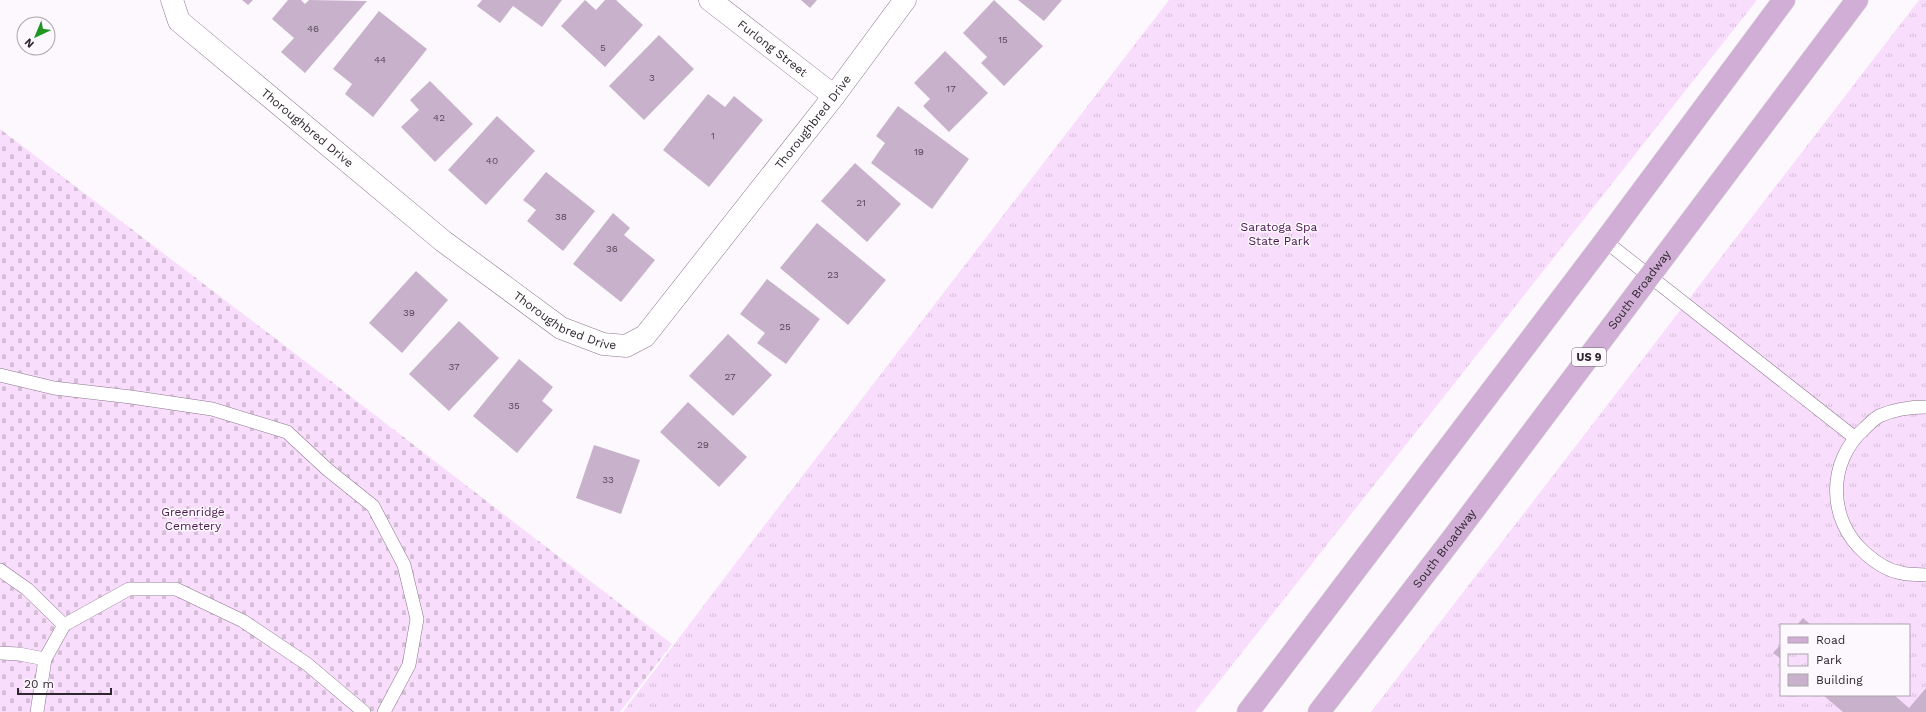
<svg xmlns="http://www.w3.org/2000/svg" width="1926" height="712" viewBox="0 0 1926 712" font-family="'Work Sans',sans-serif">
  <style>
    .cemetery { fill: url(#cemetery-stones) }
    .park { fill: url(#park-tufts); fill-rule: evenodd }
    .building { fill: #c8b2cb }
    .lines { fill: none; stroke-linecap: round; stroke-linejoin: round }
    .service-casing { stroke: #8b768d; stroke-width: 14 }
    .minor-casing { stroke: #8b768d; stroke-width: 23 }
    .primary-casing { stroke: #d5d4d6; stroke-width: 23 }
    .service { stroke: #fff; stroke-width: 13 }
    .minor { stroke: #fff; stroke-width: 22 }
    .primary { stroke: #d1aed6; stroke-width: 22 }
    .labels { text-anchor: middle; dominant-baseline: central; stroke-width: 3; stroke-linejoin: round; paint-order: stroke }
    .number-label { font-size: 10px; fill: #554957 }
    .shield { fill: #fdf8fe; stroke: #6d656e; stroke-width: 1 }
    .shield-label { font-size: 11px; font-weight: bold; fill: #2f2630 }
    .street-label { font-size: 12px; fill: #2f2630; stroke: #fdf8fe }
    .park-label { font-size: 12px; fill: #4b1751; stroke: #fdf8fe }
  </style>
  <defs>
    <pattern id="cemetery-stones" width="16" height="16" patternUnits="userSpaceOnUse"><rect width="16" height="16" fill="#f9ddfc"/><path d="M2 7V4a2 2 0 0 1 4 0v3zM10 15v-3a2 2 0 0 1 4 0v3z" fill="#d6bed8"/></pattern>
    <pattern id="park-tufts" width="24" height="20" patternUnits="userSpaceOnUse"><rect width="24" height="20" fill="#f9ddfc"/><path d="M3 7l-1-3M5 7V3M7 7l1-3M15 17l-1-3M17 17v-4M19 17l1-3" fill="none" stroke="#d6bed8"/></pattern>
  </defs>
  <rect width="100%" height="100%" fill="#fdf8fe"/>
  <path class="cemetery" d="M 0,129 L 297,355 L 672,644 L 620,712 L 0,712 Z"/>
  <g class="park">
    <path d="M 1169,0 L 1757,0 L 1195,712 L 623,712 L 757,535 Z"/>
    <path d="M 1919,0 L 1926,0 L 1926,712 L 1371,712 ZM 1781,625 L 1909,625 L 1909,695 L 1781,695 Z"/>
  </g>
  <g class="building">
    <path d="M 242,0 L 253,0 L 248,5 Z"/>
    <path d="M 288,0 L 301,0 L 305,4 L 309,0 L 367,1 L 305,73 L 281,52 L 294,38 L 272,19 Z"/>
    <path d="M 482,0 L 562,0 L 542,27 L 513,6 L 500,23 L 477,6 Z"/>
    <path d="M 585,0 L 596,10 L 605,0 L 616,0 L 643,25 L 605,67 L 561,26 Z"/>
    <path d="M 801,0 L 817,0 L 810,8 Z"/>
    <path d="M 994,0 L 1043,46 L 1004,86 L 981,63 L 987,57 L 963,33 Z"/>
    <path d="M 1018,0 L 1062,0 L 1044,21 Z"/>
    <path d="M 379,11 L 427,49 L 373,117 L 345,94 L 352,84 L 333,69 Z"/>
    <path d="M 659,35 L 694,69 L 644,120 L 609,86 Z"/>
    <path d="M 945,51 L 988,93 L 949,132 L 923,106 L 930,99 L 914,83 Z"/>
    <path d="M 430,81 L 473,124 L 435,162 L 401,127 L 419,110 L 410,100 Z"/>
    <path d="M 708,94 L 725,107 L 734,96 L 763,120 L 709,187 L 663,150 Z"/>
    <path d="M 898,106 L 969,159 L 932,209 L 871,163 L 885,143 L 876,136 Z"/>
    <path d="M 497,116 L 535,151 L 486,205 L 448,170 Z"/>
    <path d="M 855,163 L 901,204 L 867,242 L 821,201 Z"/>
    <path d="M 546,172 L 595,211 L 563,251 L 527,221 L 536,210 L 523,200 Z"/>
    <path d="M 613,213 L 630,228 L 624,235 L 655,260 L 621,302 L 573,264 Z"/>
    <path d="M 817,223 L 886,280 L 848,325 L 780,268 Z"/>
    <path d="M 416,271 L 448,300 L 402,353 L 369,323 Z"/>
    <path d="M 767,279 L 820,319 L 786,364 L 757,343 L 765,333 L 740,314 Z"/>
    <path d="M 459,321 L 499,358 L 449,411 L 409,374 Z"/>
    <path d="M 728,334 L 772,375 L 733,416 L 689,376 Z"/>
    <path d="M 519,359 L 553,387 L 542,401 L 553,410 L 517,453 L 473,416 Z"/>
    <path d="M 688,402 L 747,457 L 719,487 L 660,432 Z"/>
    <path d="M 594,445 L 640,460 L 621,514 L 576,498 Z"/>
    <path d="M 1803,618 L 1811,625 L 1797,625 Z"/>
    <path d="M 1781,644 L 1781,659 L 1773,653 Z"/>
    <path d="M 1926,688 L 1926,712 L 1843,712 L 1823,695 L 1894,695 L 1909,708 Z"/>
  </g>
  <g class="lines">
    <g class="service-casing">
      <g id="service">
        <path d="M 1605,241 L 1854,437"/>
        <path d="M 0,375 L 54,388 L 131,397 L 212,409 L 287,432 L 328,470 L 373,506 L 404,565 L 417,619 L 409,665 L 384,712"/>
        <path d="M 1926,407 C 1908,407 1895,409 1879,416 C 1874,419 1869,424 1865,428 C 1827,461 1827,520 1865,553 C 1875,562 1888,571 1902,573 C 1909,575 1918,574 1926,575"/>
        <path d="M 0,570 L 27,589 L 64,625 L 45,659 L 37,712"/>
        <path d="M 64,625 L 129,589 L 176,589 L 243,621 L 307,664 L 364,712"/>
        <path d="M 0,653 L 19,654 L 45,659"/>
      </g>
    </g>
    <g class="minor-casing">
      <g id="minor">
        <path id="s1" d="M 172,0 L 179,21 L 443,241 L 561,328 L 603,344 L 626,346 L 645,336 L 834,96 L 905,0"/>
        <path id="s2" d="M 710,0 L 834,96"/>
      </g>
    </g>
    <g class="primary-casing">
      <g id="primary">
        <path d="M 1248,712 L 1605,241 L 1784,0"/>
        <path id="s3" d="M 1319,712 L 1455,535 L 1857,0"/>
      </g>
    </g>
    <use href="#service" class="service"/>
    <use href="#minor" class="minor"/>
    <use href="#primary" class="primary"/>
  </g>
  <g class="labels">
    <g class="number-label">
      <text x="313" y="28">46</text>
      <text x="1003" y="39">15</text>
      <text x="603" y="47">5</text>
      <text x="380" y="59">44</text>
      <text x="652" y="77">3</text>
      <text x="951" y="88">17</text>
      <text x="439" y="117">42</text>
      <text x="713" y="135">1</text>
      <text x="919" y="151">19</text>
      <text x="492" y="160">40</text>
      <text x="861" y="202">21</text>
      <text x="561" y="216">38</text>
      <text x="612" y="248">36</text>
      <text x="833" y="274">23</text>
      <text x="409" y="312">39</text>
      <text x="785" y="326">25</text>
      <text x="454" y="366">37</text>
      <text x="730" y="376">27</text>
      <text x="514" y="405">35</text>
      <text x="703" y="444">29</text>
      <text x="608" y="479">33</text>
    </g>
    <rect class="shield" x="1572" y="348" width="34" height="18" rx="3"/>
    <g class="shield-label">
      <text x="1589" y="357">US 9</text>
    </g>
    <g class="street-label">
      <text stroke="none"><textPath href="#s2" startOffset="79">Furlong Street</textPath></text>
      <text stroke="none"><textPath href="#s1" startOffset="874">Thoroughbred Drive</textPath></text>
      <text stroke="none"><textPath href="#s1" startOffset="189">Thoroughbred Drive</textPath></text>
      <text stroke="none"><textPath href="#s3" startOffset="530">South Broadway</textPath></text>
      <text stroke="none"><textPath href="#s1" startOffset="513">Thoroughbred Drive</textPath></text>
      <text stroke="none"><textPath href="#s3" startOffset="206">South Broadway</textPath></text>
    </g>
    <g class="park-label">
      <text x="1279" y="227">Saratoga Spa<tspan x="1279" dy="14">State Park</tspan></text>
      <text x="193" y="512">Greenridge<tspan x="193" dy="14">Cemetery</tspan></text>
    </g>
  </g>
  <rect x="1780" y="624" width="130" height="72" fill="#fdf8fe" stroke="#aba4ac"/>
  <rect x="1788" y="637" width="20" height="6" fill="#d1aed6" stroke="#aba4ac"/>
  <text x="1816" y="644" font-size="12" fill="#2f2630">Road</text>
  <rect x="1788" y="654" width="20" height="12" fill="url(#park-tufts)" stroke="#aba4ac"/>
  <text x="1816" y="664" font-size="12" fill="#2f2630">Park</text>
  <rect x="1788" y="674" width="20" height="12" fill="#c8b2cb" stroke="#aba4ac"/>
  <text x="1816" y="684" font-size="12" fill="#2f2630">Building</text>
  <g transform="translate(36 36) rotate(224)"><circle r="19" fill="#fdf8fe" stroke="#aba4ac"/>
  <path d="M0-3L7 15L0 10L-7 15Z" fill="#1f9524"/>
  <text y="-6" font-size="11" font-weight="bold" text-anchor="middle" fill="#2f2630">N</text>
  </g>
  <path d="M18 688v6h93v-6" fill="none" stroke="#2f2630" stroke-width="2"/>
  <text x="24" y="688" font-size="12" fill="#2f2630" stroke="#fdf8fe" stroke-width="3" paint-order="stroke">20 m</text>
</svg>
